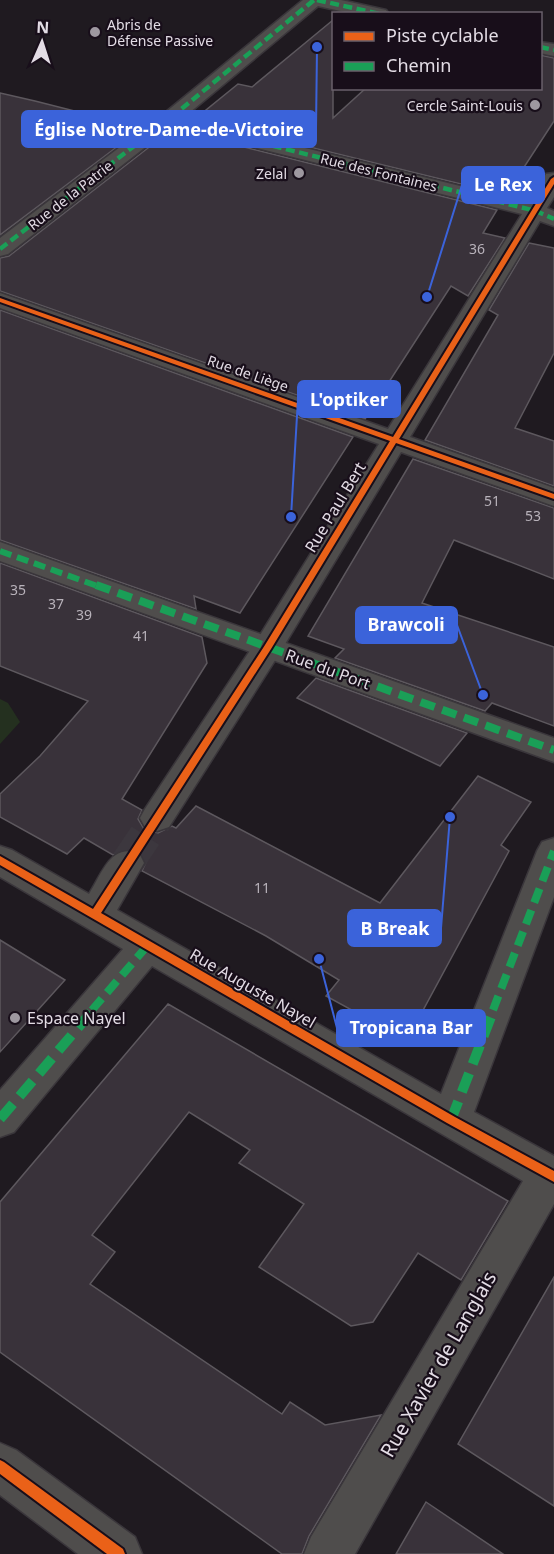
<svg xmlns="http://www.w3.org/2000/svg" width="554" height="1554" viewBox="0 0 554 1554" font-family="'Noto Sans',sans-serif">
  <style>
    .green { fill: #24301f }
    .building { fill: #39323a; stroke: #5d585e; stroke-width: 1.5 }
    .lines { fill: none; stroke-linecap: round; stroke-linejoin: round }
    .minor-tunnel { stroke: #3c373e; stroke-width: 33; stroke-dasharray: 33 16; stroke-linecap: butt }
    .pedestrian-casing { stroke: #3a363b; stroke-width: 3 }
    .minor-casing { stroke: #3a363b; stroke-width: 3 }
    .pedestrian { fill: #4f4d4c; fill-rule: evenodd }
    .minor { fill: #4f4d4c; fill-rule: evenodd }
    .quiet-far3 { stroke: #1a9f57; stroke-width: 4.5; stroke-dasharray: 9 4.5; stroke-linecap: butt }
    .quiet-far2 { stroke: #1a9f57; stroke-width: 6; stroke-dasharray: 12 6; stroke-linecap: butt }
    .quiet-far1 { stroke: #1a9f57; stroke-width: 8; stroke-dasharray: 15 8; stroke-linecap: butt }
    .quiet { stroke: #1a9f57; stroke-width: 10; stroke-dasharray: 20 10; stroke-linecap: butt }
    .cycleway-casing { stroke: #180e1a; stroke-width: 4 }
    .cycleway { fill: #ea6118; fill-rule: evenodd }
    .poi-dot { fill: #9e98a0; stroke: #180e1a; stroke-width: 2 }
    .labels { text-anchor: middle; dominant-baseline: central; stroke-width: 4.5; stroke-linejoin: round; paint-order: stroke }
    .far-poi-label { font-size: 14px; fill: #e3dce5; stroke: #180e1a; text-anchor: end }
    .far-street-label { font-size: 14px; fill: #e3dce5; stroke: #180e1a }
    .number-label { font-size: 14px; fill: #b8b2ba }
    .street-label { font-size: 16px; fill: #e3dce5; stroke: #180e1a }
    .poi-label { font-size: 16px; fill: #e3dce5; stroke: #180e1a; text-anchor: start }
    .near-street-label { font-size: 20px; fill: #e3dce5; stroke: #180e1a }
    .leader { fill: none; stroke: #3b63da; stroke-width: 2 }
    .callout-dot { fill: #3b63da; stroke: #180e1a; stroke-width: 2 }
    .callout { fill: #3b63da; stroke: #3b63da; stroke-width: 2 }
    .callout-label { font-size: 18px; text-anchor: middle; font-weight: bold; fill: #fff }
  </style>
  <rect width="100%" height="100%" fill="#1f1a20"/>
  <path class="green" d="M 0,699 L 8,703 L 20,722 L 0,744 Z"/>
  <g class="building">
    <path d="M 333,20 L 333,118 L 366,88 L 540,88 L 540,55 L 554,58 L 554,121 L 506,195 L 195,119 L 238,84 L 252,87 Z"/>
    <path d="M 0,93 L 35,101 L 142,128 L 0,235 Z"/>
    <path d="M 180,131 L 497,210 L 483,233 L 505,238 L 468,296 L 451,286 L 365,419 L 0,291 L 0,258 L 9,256 L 166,134 L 174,136 Z"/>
    <path d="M 529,243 L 554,248 L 554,353 L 515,428 L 554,441 L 554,486 L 425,440 L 498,315 L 489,310 Z"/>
    <path d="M 0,310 L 353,437 L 240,613 L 194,596 L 196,609 L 0,540 Z"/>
    <path d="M 413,459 L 554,508 L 554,579 L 454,540 L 422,603 L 554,647 L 554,726 L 492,703 L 485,711 L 335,658 L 344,649 L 308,636 Z"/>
    <path d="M 0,563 L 202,637 L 207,663 L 122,799 L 142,810 L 138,819 L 144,829 L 158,833 L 172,826 L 176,828 L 196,806 L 380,903 L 478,776 L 531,802 L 501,845 L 509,851 L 414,1027 L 407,1033 L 392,1032 L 326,996 L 339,980 L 266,936 L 142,871 L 146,862 L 139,851 L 129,849 L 113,855 L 84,838 L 67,854 L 0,817 L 0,794 L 40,756 L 88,701 L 0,666 Z"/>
    <path d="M 316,678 L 467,733 L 440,766 L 297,698 Z"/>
    <path d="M 0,940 L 65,980 L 0,1052 Z"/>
    <path d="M 168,1004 L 508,1201 L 461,1280 L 418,1253 L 373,1322 L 351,1326 L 259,1267 L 304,1204 L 239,1163 L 250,1150 L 189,1112 L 92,1235 L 115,1252 L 90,1284 L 282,1414 L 290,1402 L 325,1425 L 381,1415 L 309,1536 L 302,1554 L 282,1554 L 0,1352 L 0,1202 Z"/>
    <path d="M 554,1277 L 554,1506 L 458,1444 Z"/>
    <path d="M 426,1502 L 503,1554 L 396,1554 Z"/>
  </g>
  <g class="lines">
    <path class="minor-tunnel" d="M 127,863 L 157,818"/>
    <g class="pedestrian-casing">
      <g id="pedestrian">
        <path d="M 168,114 L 175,116 L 178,120 L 175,124 L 8,254 L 0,256 L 0,238 L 161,116 Z"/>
        <path d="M 0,542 L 554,738 L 554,762 L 0,561 Z"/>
      </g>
    </g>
    <g class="minor-casing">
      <g id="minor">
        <path d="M 303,0 L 341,0 L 386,10 L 389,14 L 354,14 L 318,6 L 183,118 L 529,203 L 546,174 L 554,173 L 554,197 L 547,208 L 554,211 L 554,226 L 540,221 L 410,437 L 554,488 L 554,506 L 401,452 L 279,654 L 169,827 L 157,831 L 145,827 L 140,818 L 145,809 L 257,640 L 379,444 L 0,308 L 0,293 L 388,429 L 522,214 L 161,124 L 158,120 L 161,116 Z"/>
        <path d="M 540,42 L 554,44 L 554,56 L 540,53 Z"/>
        <path d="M 554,838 L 554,897 L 474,1112 L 554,1156 L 554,1204 L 355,1554 L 304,1554 L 311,1537 L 523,1181 L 152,966 L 14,1132 L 0,1137 L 0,1090 L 123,949 L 0,877 L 0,846 L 12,850 L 89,894 C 103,872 110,844 139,853 L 144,863 L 117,910 L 441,1094 L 537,851 L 542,842 Z"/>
        <path d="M 0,1443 L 16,1450 L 135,1537 L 142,1554 L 78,1554 L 0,1495 Z"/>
      </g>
    </g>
    <use href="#pedestrian" class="pedestrian"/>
    <use href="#minor" class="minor"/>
    <g class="quiet-far3">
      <path d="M 317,0 L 380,14"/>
      <path d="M 540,47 L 554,50"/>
      <path d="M 168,120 L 536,211 L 554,219"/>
      <path d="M 0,249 L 168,120 L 314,0"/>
    </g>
    <path class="quiet-far2" d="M 0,551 L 100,587"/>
    <g class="quiet-far1">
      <path d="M 96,585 L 554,750"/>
      <path d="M 92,1010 L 148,945"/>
      <path d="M 493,1010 L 554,851"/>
    </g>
    <g class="quiet">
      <path d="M 0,1119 L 94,1009"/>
      <path d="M 451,1120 L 494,1009"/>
    </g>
    <g class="cycleway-casing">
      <g id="cycleway">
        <path d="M 554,177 L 554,184 L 399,439 L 554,494 L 554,499 L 396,443 L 271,649 L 101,913 L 455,1117 L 554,1171 L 554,1182 L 447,1123 L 0,865 L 0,856 L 93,909 L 265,645 L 390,441 L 0,302 L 0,298 L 393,437 L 551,179 Z"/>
        <path d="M 0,1460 L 4,1462 L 123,1549 L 125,1554 L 107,1554 L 0,1474 Z"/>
      </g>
    </g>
    <use href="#cycleway" class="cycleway"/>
  </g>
  <g class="poi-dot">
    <circle cx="95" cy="32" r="6"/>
    <circle cx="535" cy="105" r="6"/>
    <circle cx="299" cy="173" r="6"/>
    <circle cx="15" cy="1018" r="6"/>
  </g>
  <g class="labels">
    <g class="far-poi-label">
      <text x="107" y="24" text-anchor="start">Abris de<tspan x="107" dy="16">Défense Passive</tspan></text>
      <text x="523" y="105">Cercle Saint-Louis</text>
      <text x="287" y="173">Zelal</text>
    </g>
    <g class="far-street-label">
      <text transform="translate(379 172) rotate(14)">Rue des Fontaines</text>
      <text transform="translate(70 195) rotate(-38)">Rue de la Patrie</text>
      <text transform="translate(248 373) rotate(19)">Rue de Liège</text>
    </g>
    <g class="number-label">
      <text x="477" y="248">36</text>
      <text x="492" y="500">51</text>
      <text x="533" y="515">53</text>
      <text x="18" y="589">35</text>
      <text x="56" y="603">37</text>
      <text x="84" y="614">39</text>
      <text x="141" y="635">41</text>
      <text x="262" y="887">11</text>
    </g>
    <g class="street-label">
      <text transform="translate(335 507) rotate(-59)">Rue Paul Bert</text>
      <text transform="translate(328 669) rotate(20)">Rue du Port</text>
      <text transform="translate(253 988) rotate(30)">Rue Auguste Nayel</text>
    </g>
    <g class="poi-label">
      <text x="27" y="1018">Espace Nayel</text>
    </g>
    <g class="near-street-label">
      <text transform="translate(438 1364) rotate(-60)">Rue Xavier de Langlais</text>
    </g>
  </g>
  <path class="leader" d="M317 47L316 129M427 297L462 185M291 517L298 399M483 695L457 625M450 817L441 928M319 959L337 1028"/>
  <g class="callout-dot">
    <circle cx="317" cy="47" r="6"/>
    <circle cx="427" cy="297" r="6"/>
    <circle cx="291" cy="517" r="6"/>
    <circle cx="483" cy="695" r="6"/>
    <circle cx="450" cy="817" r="6"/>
    <circle cx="319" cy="959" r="6"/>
  </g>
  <g class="callout">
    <rect x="22" y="111" width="294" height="36" rx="6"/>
    <rect x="462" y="167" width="82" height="36" rx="6"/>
    <rect x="298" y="381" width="102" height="36" rx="6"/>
    <rect x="356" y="607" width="101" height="36" rx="6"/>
    <rect x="348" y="910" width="93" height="36" rx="6"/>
    <rect x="337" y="1010" width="148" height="36" rx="6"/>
  </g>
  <g class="callout-label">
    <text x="169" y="136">Église Notre-Dame-de-Victoire</text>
    <text x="503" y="191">Le Rex</text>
    <text x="349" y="406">L'optiker</text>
    <text x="406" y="631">Brawcoli</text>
    <text x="395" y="935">B Break</text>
    <text x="411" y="1034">Tropicana Bar</text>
  </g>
  <rect x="332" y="12" width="210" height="78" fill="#180e1a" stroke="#69606b" stroke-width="1.5"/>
  <rect x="344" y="32" width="30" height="9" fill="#ea6118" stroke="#69606b" stroke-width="1.5"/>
  <text x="386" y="42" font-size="18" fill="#e3dce5">Piste cyclable</text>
  <rect x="344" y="62" width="30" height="9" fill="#1a9f57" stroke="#69606b" stroke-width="1.5"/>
  <text x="386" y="72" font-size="18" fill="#e3dce5">Chemin</text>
  <g transform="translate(42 42) rotate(3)" stroke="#180e1a" stroke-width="4.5" paint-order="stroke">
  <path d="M0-4.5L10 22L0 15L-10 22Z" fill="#e3dce5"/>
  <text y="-9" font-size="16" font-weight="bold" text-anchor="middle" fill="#e3dce5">N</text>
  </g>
</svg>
